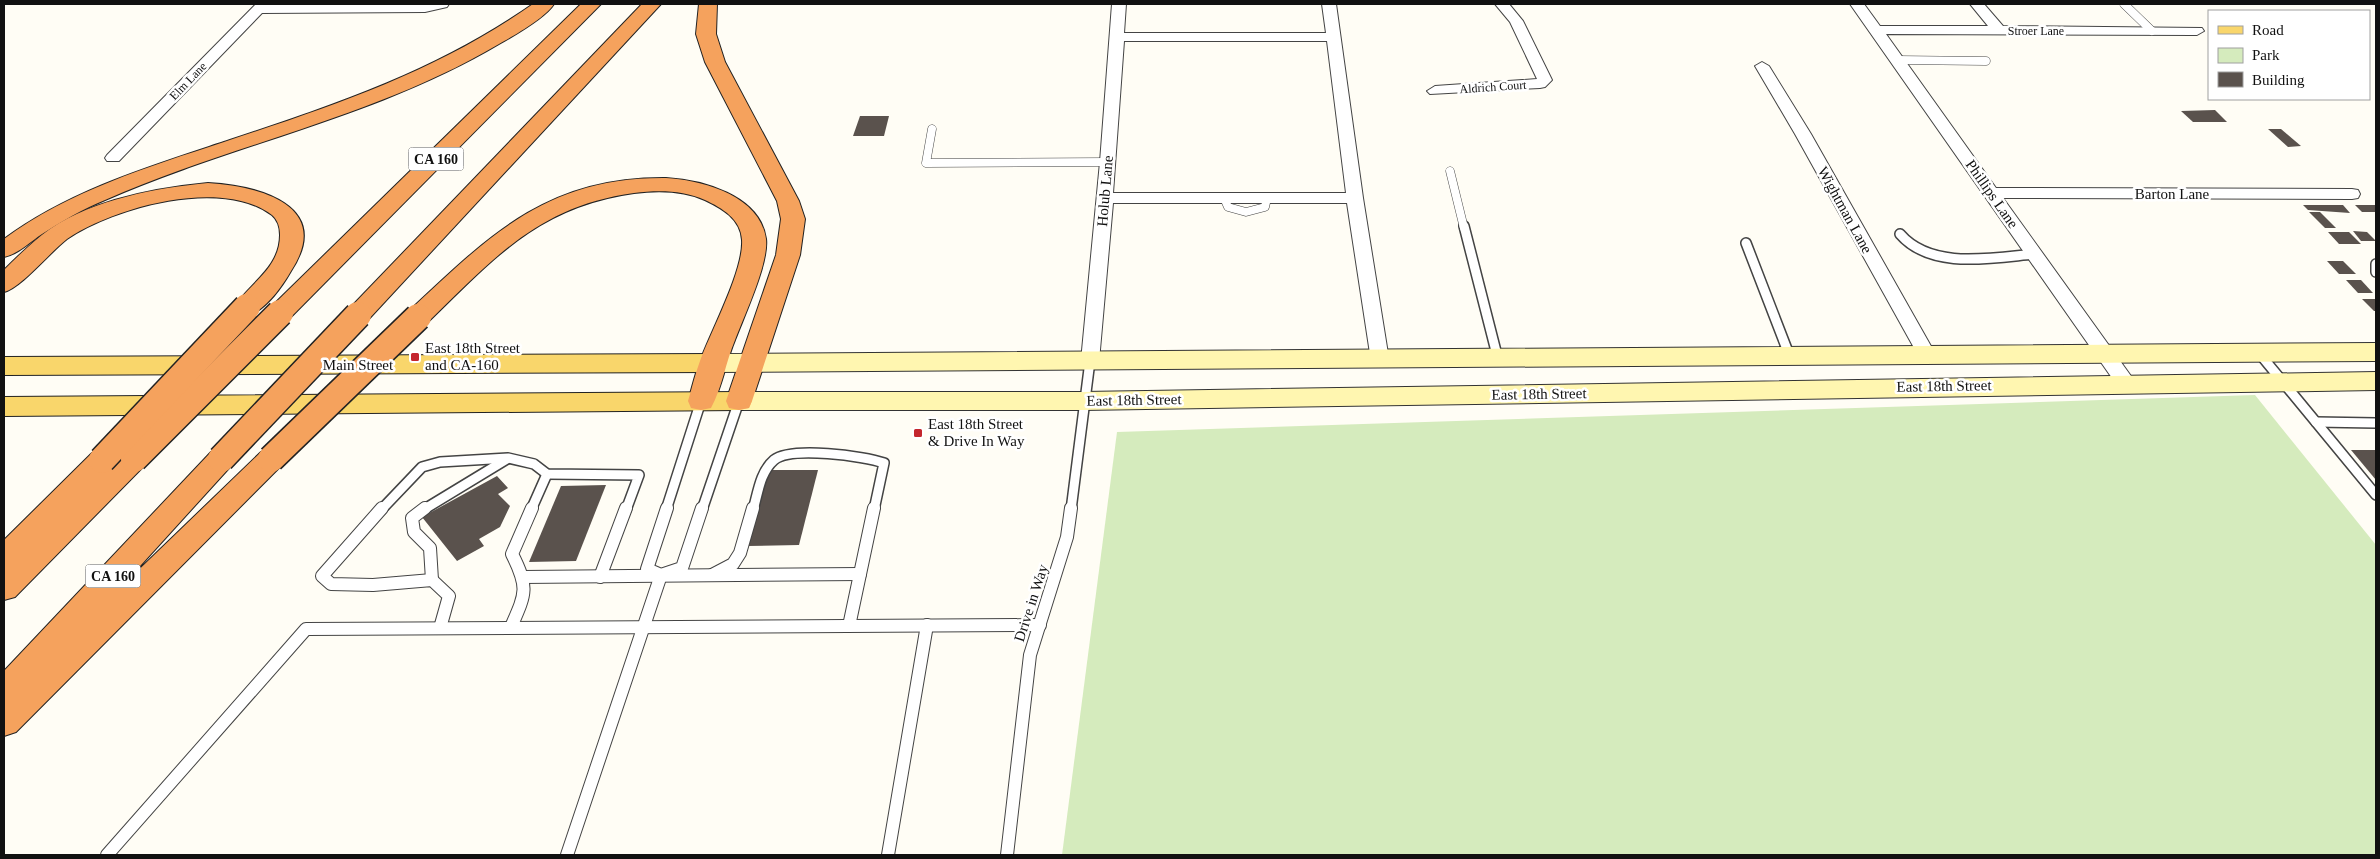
<svg xmlns="http://www.w3.org/2000/svg" width="2380" height="859" viewBox="0 0 2380 859" font-family="'Times New Roman',serif">
  <style>
    .green { fill: #d5ebbd }
    .building { fill: #5a524d }
    .lines { fill: none; stroke-linecap: round; stroke-linejoin: round }
    .lane-far2-casing { stroke: #444; stroke-width: 9 }
    .lane-far1-casing { stroke: #444; stroke-width: 12 }
    .lane-casing { stroke: #444; stroke-width: 14 }
    .street-casing { stroke: #444; stroke-width: 2 }
    .secondary-casing { stroke: #333; stroke-width: 2 }
    .primary-casing { stroke: #222; stroke-width: 2 }
    .highway-casing { stroke: #222; stroke-width: 2 }
    .lane-far2 { stroke: #fff; stroke-width: 8 }
    .lane-far1 { stroke: #fff; stroke-width: 9 }
    .lane { stroke: #fff; stroke-width: 12 }
    .street { fill: #fff; fill-rule: evenodd }
    .secondary { fill: #fff6b0; fill-rule: evenodd }
    .primary { fill: #f9d66b; fill-rule: evenodd }
    .highway { fill: #f5a25d; fill-rule: evenodd }
    .highway-bridge-casing { stroke: #222; stroke-width: 29; stroke-linecap: butt }
    .highway-bridge { stroke: #f5a25d; stroke-width: 26 }
    .poi-dot { fill: #c4262e; stroke: #fff; stroke-width: 2 }
    .labels { text-anchor: middle; dominant-baseline: central; stroke-width: 5; stroke-linejoin: round; paint-order: stroke }
    .far-street-label { font-size: 12px; fill: #111; stroke: #fff }
    .shield { fill: #fff; stroke: #585858; stroke-width: 1 }
    .shield-label { font-size: 14px; font-weight: bold; fill: #111 }
    .street-label { font-size: 15px; fill: #111; stroke: #fff }
    .poi-label { font-size: 15px; fill: #111; stroke: #fff; text-anchor: start }
  </style>
  <rect width="100%" height="100%" fill="#fffdf5"/>
  <path class="green" d="M 2255,395 L 2376,545 L 2376,855 L 1062,855 L 1117,432 Z"/>
  <g class="building">
    <path d="M 2215,110 L 2227,122 L 2193,122 L 2181,111 Z"/>
    <path d="M 860,116 L 889,116 L 884,136 L 853,136 Z"/>
    <path d="M 2268,129 L 2281,129 L 2301,146 L 2288,147 Z"/>
    <path d="M 2303,205 L 2343,205 L 2350,213 L 2308,210 Z"/>
    <path d="M 2355,205 L 2376,205 L 2376,212 L 2362,212 Z"/>
    <path d="M 2309,212 L 2320,212 L 2336,228 L 2325,228 Z"/>
    <path d="M 2353,231 L 2367,232 L 2376,241 L 2361,241 Z"/>
    <path d="M 2328,232 L 2349,232 L 2361,244 L 2339,244 Z"/>
    <path d="M 2327,261 L 2343,261 L 2356,274 L 2339,274 Z"/>
    <path d="M 2346,280 L 2361,280 L 2373,293 L 2358,293 Z"/>
    <path d="M 2362,299 L 2376,299 L 2376,311 L 2374,311 Z"/>
    <path d="M 2351,450 L 2376,450 L 2376,480 Z"/>
    <path d="M 769,470 L 818,470 L 799,545 L 748,546 Z"/>
    <path d="M 497,476 L 508,488 L 498,494 L 510,506 L 500,527 L 479,539 L 484,546 L 457,561 L 422,517 Z"/>
    <path d="M 606,485 L 576,561 L 529,562 L 561,486 Z"/>
  </g>
  <g class="lines">
    <g class="lane-far2-casing">
      <g id="lane-far2">
        <path d="M 2124,4 L 2152,31"/>
        <path d="M 1897,60 L 1986,61"/>
        <path d="M 932,129 L 926,163 L 1108,162"/>
        <path d="M 1450,171 L 1464,228"/>
        <path d="M 1224,198 L 1228,207 L 1246,212 L 1265,207 L 1267,198"/>
      </g>
    </g>
    <g class="lane-far1-casing">
      <g id="lane-far1">
        <path d="M 1464,226 L 1498,359"/>
        <path d="M 1900,234 C 1931,270 1991,258 2034,254"/>
        <path d="M 1746,243 L 1790,357"/>
        <path d="M 2376,264 L 2376,272"/>
        <path d="M 2259,353 L 2376,495"/>
        <path d="M 2316,422 L 2376,423"/>
        <path d="M 381,510 L 422,467 L 440,462 L 508,458 L 534,464 L 547,474 L 639,475 L 626,510"/>
        <path d="M 423,510 L 507,459"/>
        <path d="M 531,510 L 547,474"/>
        <path d="M 666,510 L 701,401"/>
        <path d="M 702,510 L 739,401"/>
        <path d="M 753,510 C 758,493 760,472 774,460 C 791,446 864,456 884,463 L 874,510"/>
        <path d="M 1071,510 L 1090,361"/>
      </g>
    </g>
    <g class="lane-casing">
      <g id="lane">
        <path d="M 382,508 L 322,576 L 331,584 L 373,585 L 432,580 L 449,596 L 440,628"/>
        <path d="M 425,508 L 412,518 L 414,532 L 430,548 L 432,580"/>
        <path d="M 667,508 L 647,569 L 661,575 L 682,568 L 702,508"/>
        <path d="M 712,575 L 733,564 L 740,553 L 753,508"/>
        <path d="M 523,577 L 860,574"/>
        <path d="M 600,577 L 626,508"/>
        <path d="M 849,626 L 874,508"/>
        <path d="M 511,627 C 526,593 529,588 512,554 L 532,508"/>
        <path d="M 107,855 L 306,629 L 1040,625"/>
        <path d="M 567,855 L 661,575"/>
        <path d="M 888,855 L 927,625"/>
        <path d="M 1007,855 L 1030,655 L 1067,537 L 1071,508"/>
      </g>
    </g>
    <g class="street-casing">
      <g id="street">
        <path d="M 256,4 L 449,4 L 447,7 L 425,12 L 262,13 L 119,161 L 107,161 L 105,158 L 107,155 Z"/>
        <path d="M 1112,4 L 1126,4 L 1124,33 L 1326,33 L 1322,4 L 1336,4 L 1363,198 L 1389,360 L 1387,365 L 1380,366 L 1373,365 L 1371,360 L 1347,203 L 1113,203 L 1099,361 L 1097,366 L 1090,367 L 1083,366 L 1081,361 L 1100,162 ZM 1124,41 L 1327,41 L 1346,193 L 1113,193 Z"/>
        <path d="M 1495,4 L 1509,4 L 1523,21 L 1552,80 L 1545,87 L 1540,88 L 1430,94 L 1427,91 L 1435,86 L 1537,79 L 1510,22 Z"/>
        <path d="M 1850,4 L 1864,4 L 1880,26 L 1988,26 L 1970,4 L 1984,4 L 2003,26 L 2202,28 L 2204,31 L 2197,35 L 1886,34 L 1996,188 L 2352,189 L 2358,190 L 2360,194 L 2358,198 L 2352,199 L 2003,198 L 2136,383 L 2133,388 L 2126,390 L 2119,388 Z"/>
        <path d="M 1762,62 L 1769,66 L 1811,134 L 1936,355 L 1934,360 L 1927,361 L 1920,360 L 1918,355 L 1795,134 L 1755,66 Z"/>
      </g>
    </g>
    <g class="secondary-casing">
      <g id="secondary">
        <path d="M 2376,343 L 2376,361 L 713,372 L 704,369 L 700,363 L 704,357 L 713,354 Z"/>
        <path d="M 2376,372 L 2376,390 L 1083,410 L 739,410 L 729,408 L 726,401 L 729,394 L 739,392 L 1083,392 Z"/>
      </g>
    </g>
    <g class="primary-casing">
      <g id="primary">
        <path d="M 713,354 L 722,357 L 726,363 L 722,369 L 713,372 L 4,375 L 4,357 Z"/>
        <path d="M 739,392 L 749,394 L 752,401 L 749,408 L 739,410 L 4,416 L 4,397 Z"/>
      </g>
    </g>
    <g class="highway-casing">
      <g id="highway">
        <path d="M 533,4 L 554,4 C 545,18 515,35 499,44 C 376,117 235,143 105,200 C 83,209 62,221 42,234 C 30,242 18,254 4,257 L 4,239 C 69,191 148,167 224,142 C 335,105 436,72 533,4 Z"/>
        <path d="M 581,4 L 601,4 L 289,319 L 280,321 L 271,319 L 267,313 L 271,307 Z"/>
        <path d="M 642,4 L 661,4 L 367,321 L 358,323 L 349,321 L 345,315 L 349,309 Z"/>
        <path d="M 699,4 L 717,4 L 716,34 L 725,62 L 799,201 L 805,219 L 800,255 L 752,401 L 749,408 L 739,410 L 729,408 L 726,401 L 776,255 L 781,219 L 777,201 L 705,62 L 696,34 Z"/>
        <path d="M 666,178 C 701,180 760,195 766,239 C 769,263 744,316 735,340 C 726,361 722,388 711,408 L 701,410 L 691,408 L 688,401 C 692,388 695,374 700,361 C 711,331 744,270 742,240 C 741,219 722,208 705,200 C 683,190 658,190 634,193 C 538,206 493,259 427,323 L 418,325 L 409,323 L 405,317 L 409,311 C 490,235 547,177 666,178 Z"/>
        <path d="M 208,183 C 258,186 334,205 291,271 C 283,285 270,303 256,312 C 251,316 244,314 238,313 L 234,307 C 250,283 280,268 280,235 C 280,228 278,220 272,215 C 222,177 114,207 67,239 C 50,252 21,288 4,292 L 4,270 C 18,256 33,241 50,229 C 95,199 156,188 208,183 Z"/>
        <path d="M 134,449 L 144,452 L 148,459 L 144,466 L 15,597 L 4,600 L 4,540 L 92,453 L 102,450 L 112,453 L 116,460 L 124,452 Z"/>
        <path d="M 221,449 L 231,452 L 235,459 L 231,466 L 121,587 L 261,452 L 271,449 L 281,452 L 285,459 L 281,466 L 16,732 L 4,736 L 4,671 L 211,452 Z"/>
      </g>
    </g>
    <use href="#lane-far2" class="lane-far2"/>
    <use href="#lane-far1" class="lane-far1"/>
    <use href="#lane" class="lane"/>
    <use href="#street" class="street"/>
    <use href="#secondary" class="secondary"/>
    <use href="#primary" class="primary"/>
    <use href="#highway" class="highway"/>
    <g class="highway-bridge-casing">
      <g id="highway-bridge">
        <path d="M 134,459 L 280,313"/>
        <path d="M 221,459 L 358,315"/>
        <path d="M 271,459 L 418,317"/>
        <path d="M 102,460 L 247,307"/>
      </g>
    </g>
    <use href="#highway-bridge" class="highway-bridge"/>
  </g>
  <g class="poi-dot">
    <rect x="410" y="352" width="10" height="10" rx="2.5"/>
    <rect x="913" y="428" width="10" height="10" rx="2.5"/>
  </g>
  <g class="labels">
    <g class="far-street-label">
      <text x="2036" y="31">Stroer Lane</text>
      <text transform="translate(188 81) rotate(-46)">Elm Lane</text>
      <text transform="translate(1493 87) rotate(-4)">Aldrich Court</text>
    </g>
    <g class="shield">
      <rect x="408.5" y="147.5" width="55" height="23" rx="4"/>
      <rect x="85.5" y="564.5" width="55" height="23" rx="4"/>
    </g>
    <g class="shield-label">
      <text x="436" y="159">CA 160</text>
      <text x="113" y="576">CA 160</text>
    </g>
    <g class="street-label">
      <text transform="translate(1105 191) rotate(-85)">Holub Lane</text>
      <text transform="translate(1992 194) rotate(55)">Phillips Lane</text>
      <text x="2172" y="194">Barton Lane</text>
      <text transform="translate(1845 210) rotate(61)">Wightman Lane</text>
      <text x="358" y="365">Main Street</text>
      <text transform="translate(1944 386) rotate(-1)">East 18th Street</text>
      <text transform="translate(1539 394) rotate(-1)">East 18th Street</text>
      <text transform="translate(1134 400) rotate(-1)">East 18th Street</text>
      <text transform="translate(1031 603) rotate(-72)">Drive in Way</text>
    </g>
    <g class="poi-label">
      <text x="425" y="348">East 18th Street<tspan x="425" dy="17">and CA-160</tspan></text>
      <text x="928" y="424">East 18th Street<tspan x="928" dy="17">&amp; Drive In Way</tspan></text>
    </g>
  </g>
  <rect width="2380" height="859" fill="none" stroke="#111111" stroke-width="10"/>
  <rect x="2208" y="10" width="162" height="90" fill="#ffffff" stroke="#a0a0a0"/>
  <rect x="2218" y="26" width="25" height="8" fill="#f9d66b" stroke="#a0a0a0"/>
  <text x="2252" y="35" font-size="15" fill="#111111">Road</text>
  <rect x="2218" y="48" width="25" height="15" fill="#d5ebbd" stroke="#a0a0a0"/>
  <text x="2252" y="60" font-size="15" fill="#111111">Park</text>
  <rect x="2218" y="72" width="25" height="15" fill="#5a524d" stroke="#a0a0a0"/>
  <text x="2252" y="85" font-size="15" fill="#111111">Building</text>
</svg>
